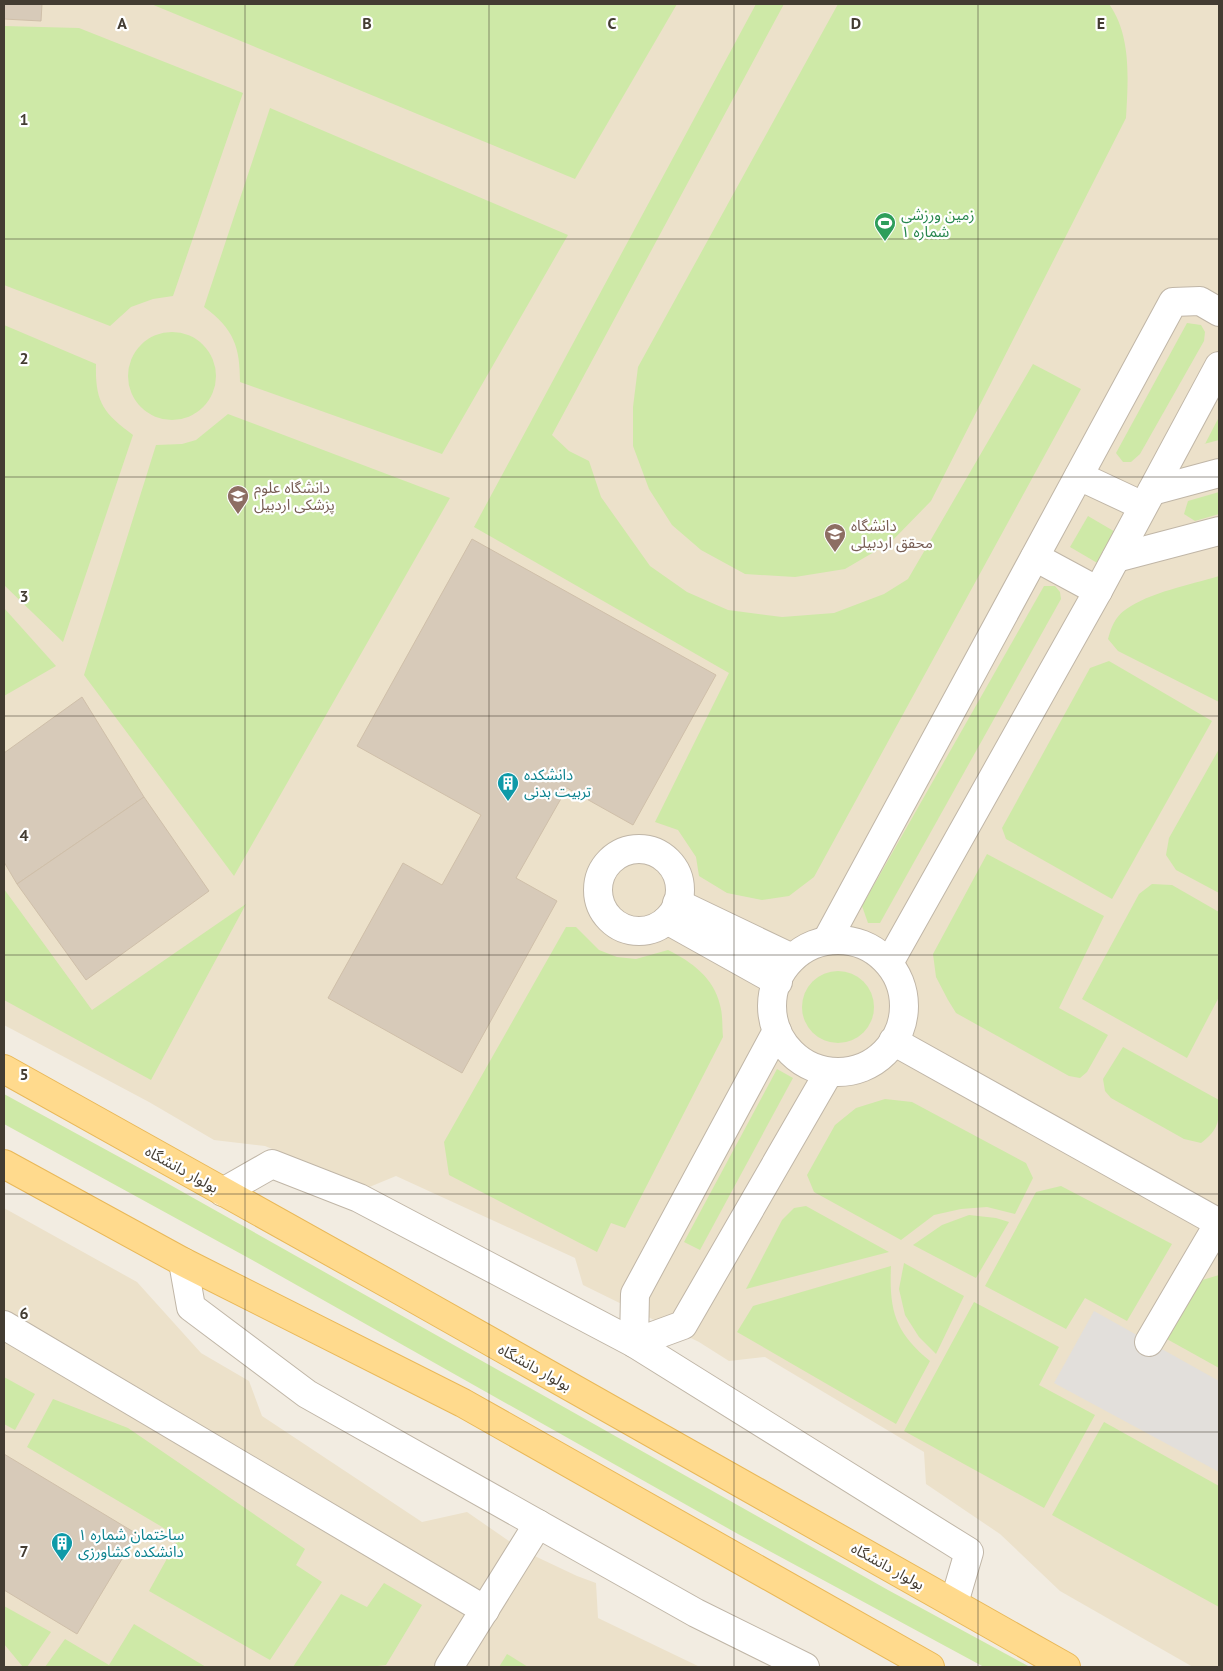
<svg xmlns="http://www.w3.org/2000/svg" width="1223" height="1671" viewBox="0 0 1223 1671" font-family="'PT Sans','Noto Sans Arabic',sans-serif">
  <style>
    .education { fill: #ece1ca }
    .green { fill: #cee9a7 }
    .parking { fill: #e2dfdb }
    .building { fill: #d7cab9; stroke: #cfbfa9 }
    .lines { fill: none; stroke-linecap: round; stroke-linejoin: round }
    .minor-casing { stroke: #c0b6a7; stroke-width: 30 }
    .major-casing { stroke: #e9b858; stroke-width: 30 }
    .minor { stroke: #fff; stroke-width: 28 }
    .major { stroke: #ffda8d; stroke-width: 28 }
    .grid { fill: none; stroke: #433c32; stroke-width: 1; stroke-opacity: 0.55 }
    .labels { text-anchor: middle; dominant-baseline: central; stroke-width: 4.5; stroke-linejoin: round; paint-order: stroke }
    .leisure-label { font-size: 15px; fill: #27864d; stroke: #fff; text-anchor: start }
    .education-label { font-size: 15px; fill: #785e54; stroke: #fff; text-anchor: start }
    .culture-label { font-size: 15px; fill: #0d838f; stroke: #fff; text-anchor: start }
    .street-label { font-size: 15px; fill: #433c32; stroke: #fff }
    .grid-label { font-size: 16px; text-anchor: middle; font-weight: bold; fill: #433c32; stroke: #fff; stroke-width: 4.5; stroke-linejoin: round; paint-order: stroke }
  </style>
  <rect width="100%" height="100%" fill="#f2ece1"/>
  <g class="education">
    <path d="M 4,4 L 1219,4 L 1219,1667 L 1193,1667 L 1060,1591 L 1000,1534 L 926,1484 L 924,1452 L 765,1357 L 729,1361 L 699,1342 L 583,1285 L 575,1258 L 396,1176 L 367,1188 L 265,1146 L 214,1140 L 149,1102 L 4,1025 Z"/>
    <path d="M 4,1208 L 137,1282 L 201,1353 L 249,1381 L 262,1416 L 422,1522 L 467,1512 L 522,1550 L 577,1576 L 596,1583 L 598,1618 L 700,1667 L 4,1667 Z"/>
  </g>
  <g class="green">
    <path d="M 151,4 L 677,4 L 575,179 Z"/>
    <path d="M 756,4 L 784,4 L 552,435 L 569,451 L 589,461 L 601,497 L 650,566 L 687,592 L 728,610 L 782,617 L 834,613 L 884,594 L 908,579 L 1033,364 L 1081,389 L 814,877 L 789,896 L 762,900 L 727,893 L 699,876 L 696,857 L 678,830 L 655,822 L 729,673 L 474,527 Z"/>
    <path d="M 838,4 L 1109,4 C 1132,36 1128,81 1126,118 L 931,501 L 891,542 L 845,569 L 795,577 L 745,574 L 701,550 L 672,525 L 649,489 L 633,446 L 633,407 L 638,367 Z"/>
    <path d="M 4,26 L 79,28 L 243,93 L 173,296 L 153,299 L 131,307 L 110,326 L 4,285 Z"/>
    <path d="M 270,108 L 568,235 L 442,454 L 240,382 C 240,347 234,329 204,307 Z"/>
    <path d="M 1187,323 L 1201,325 L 1205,332 L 1204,341 L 1140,454 L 1131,462 L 1123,462 L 1116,453 Z"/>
    <path d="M 4,325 L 96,364 C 95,402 103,413 133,435 L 63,642 L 4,585 Z"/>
    <circle cx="172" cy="376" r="44"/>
    <path d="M 228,414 L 450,498 L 234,876 L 84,675 L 156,445 L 182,444 L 196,440 Z"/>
    <path d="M 1219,417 L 1219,440 L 1204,444 L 1205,444 Z"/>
    <path d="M 1219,492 L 1219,514 L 1195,521 L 1184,514 L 1188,501 Z"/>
    <path d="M 1088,516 L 1117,533 L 1099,564 L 1070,547 Z"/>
    <path d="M 1219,576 L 1219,702 L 1118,651 L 1108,639 C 1111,628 1115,617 1125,610 C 1150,592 1190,585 1219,576 Z"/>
    <path d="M 1044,586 L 1055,586 L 1060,592 L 1061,599 L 880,923 L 868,923 L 862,906 Z"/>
    <path d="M 4,608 L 56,666 L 4,696 Z"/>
    <path d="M 1109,661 L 1212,721 L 1112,899 L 1006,839 L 1002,828 L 1090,668 Z"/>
    <path d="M 1219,749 L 1219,893 L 1176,870 L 1166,855 L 1169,838 Z"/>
    <path d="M 987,854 L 1104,916 L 1059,1008 L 1108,1035 L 1087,1072 L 1080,1078 L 1069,1076 L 956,1013 L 948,1000 L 936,977 L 933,954 Z"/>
    <path d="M 1152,884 L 1172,885 L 1219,912 L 1219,997 L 1187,1058 L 1082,999 L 1139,894 Z"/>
    <path d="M 4,889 L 92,1010 L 246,904 L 151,1080 L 4,1000 Z"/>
    <path d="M 566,927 L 576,927 L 599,950 L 617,957 L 636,959 L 668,950 C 692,962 714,978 720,1005 C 723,1015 722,1027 723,1037 L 625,1228 L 611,1223 L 597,1252 L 449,1175 L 444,1142 Z"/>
    <circle cx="838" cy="1007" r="36"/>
    <path d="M 1123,1047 L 1219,1100 C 1219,1122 1219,1129 1201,1143 L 1184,1139 L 1111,1098 L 1105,1091 L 1103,1079 Z"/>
    <path d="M 777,1069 L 793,1078 L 700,1250 L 684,1242 Z"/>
    <path d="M 4,1094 L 165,1182 L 888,1590 L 1030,1667 L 984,1667 L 738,1534 L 254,1261 L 4,1124 Z"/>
    <path d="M 885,1099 L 912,1102 L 1026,1163 L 1033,1178 L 1015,1214 L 987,1207 L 961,1209 L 934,1215 L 901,1240 L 814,1192 L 807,1175 L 835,1125 L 856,1108 Z"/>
    <path d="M 1061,1186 L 1172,1244 L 1127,1321 L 1085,1298 L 1066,1329 L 985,1286 L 1036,1192 Z"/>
    <path d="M 806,1206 L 889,1252 L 746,1289 L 782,1220 L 794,1208 Z"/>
    <path d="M 969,1215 L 996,1218 L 1009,1222 L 976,1278 L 913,1245 L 942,1225 Z"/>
    <path d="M 904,1263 L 964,1296 L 936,1354 L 919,1337 L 905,1315 L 899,1289 Z"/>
    <path d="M 891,1266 C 889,1311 895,1332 930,1361 L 896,1424 L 737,1332 L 753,1306 Z"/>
    <path d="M 1219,1275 L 1219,1368 L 1165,1338 L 1199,1281 Z"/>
    <path d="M 974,1302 L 1059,1347 L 1039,1385 L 1095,1415 L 1044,1508 L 904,1431 Z"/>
    <path d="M 4,1377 L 35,1394 L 15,1430 L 4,1424 Z"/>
    <path d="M 53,1399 L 128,1428 L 305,1549 L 296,1565 L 322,1582 L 270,1660 L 149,1591 L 179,1537 L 27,1447 Z"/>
    <path d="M 1104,1422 L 1219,1486 L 1219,1607 L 1052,1515 Z"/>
    <path d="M 384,1583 L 422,1605 L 386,1665 L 369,1667 L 293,1667 L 341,1594 L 367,1607 Z"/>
    <path d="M 4,1606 L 51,1632 L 27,1667 L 23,1667 L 4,1644 Z"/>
    <path d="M 134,1624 L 206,1667 L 45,1667 L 65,1639 L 109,1665 Z"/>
    <path d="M 507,1654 L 528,1667 L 499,1667 Z"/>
  </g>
  <path class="parking" d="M 1094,1311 L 1219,1381 L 1219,1472 L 1054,1383 Z"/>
  <g class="building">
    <path d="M 4,4 L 42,4 L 41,21 L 4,19 Z"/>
    <path d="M 472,539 L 716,675 L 633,825 L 567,788 L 516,878 L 557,901 L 462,1073 L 328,998 L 403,863 L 442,885 L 481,815 L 357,746 Z"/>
    <path d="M 82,697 L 144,797 L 17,884 L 4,862 L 4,753 Z"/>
    <path d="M 144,797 L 209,891 L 86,980 L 17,884 Z"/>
    <path d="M 4,1454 L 137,1534 L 77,1634 L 4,1590 Z"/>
  </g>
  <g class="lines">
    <g class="minor-casing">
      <g id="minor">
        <path d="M 1079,476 L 1143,506"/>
        <path d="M 1152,491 L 1219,473"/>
        <path d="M 1035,557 L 1098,591"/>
        <path d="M 1116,558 L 1219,531"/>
        <circle cx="639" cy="890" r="41"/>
        <path d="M 677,903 L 792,958"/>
        <path d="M 667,920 L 778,982"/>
        <path d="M 827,940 L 1173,302 L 1200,301 L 1219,312"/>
        <circle cx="838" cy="1006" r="66"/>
        <path d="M 889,963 L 1098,591 L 1219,366"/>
        <path d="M 777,1031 L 635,1294 L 634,1343 L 683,1325 L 829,1072"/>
        <path d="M 893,1041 L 1219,1223"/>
        <path d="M 223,1192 L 272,1164 L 359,1198 L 634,1343 L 969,1552 L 954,1603"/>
        <path d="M 183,1262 L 191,1307 L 307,1394 L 696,1613 L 805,1667"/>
        <path d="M 4,1325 L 485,1610"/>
        <path d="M 1149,1342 L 1219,1223"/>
        <path d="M 449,1667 L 538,1524"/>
      </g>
    </g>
    <g class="major-casing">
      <g id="major">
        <path d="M 4,1069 L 394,1287 L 1066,1667"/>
        <path d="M 4,1164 L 183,1262 L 463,1403 L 930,1667"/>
      </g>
    </g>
    <use href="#minor" class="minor"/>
    <use href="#major" class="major"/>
  </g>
  <path class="grid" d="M 245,4 L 245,1667M 489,4 L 489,1667M 734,4 L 734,1667M 978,4 L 978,1667M 4,239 L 1219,239M 4,477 L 1219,477M 4,716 L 1219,716M 4,955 L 1219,955M 4,1194 L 1219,1194M 4,1432 L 1219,1432"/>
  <defs>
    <g id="stadium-pin" transform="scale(1.125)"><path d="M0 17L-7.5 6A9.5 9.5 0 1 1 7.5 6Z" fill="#2e9e5b" stroke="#fff"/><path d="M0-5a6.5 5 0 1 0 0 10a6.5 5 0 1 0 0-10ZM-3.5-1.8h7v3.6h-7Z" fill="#fff"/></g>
    <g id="university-pin" transform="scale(1.125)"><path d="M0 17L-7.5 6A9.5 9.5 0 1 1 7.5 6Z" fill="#8d6e63" stroke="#fff"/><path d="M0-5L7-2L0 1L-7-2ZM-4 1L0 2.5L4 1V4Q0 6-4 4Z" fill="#fff"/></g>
    <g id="building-pin" transform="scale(1.125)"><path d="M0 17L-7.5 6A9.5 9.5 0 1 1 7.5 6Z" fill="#0f9aa8" stroke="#fff"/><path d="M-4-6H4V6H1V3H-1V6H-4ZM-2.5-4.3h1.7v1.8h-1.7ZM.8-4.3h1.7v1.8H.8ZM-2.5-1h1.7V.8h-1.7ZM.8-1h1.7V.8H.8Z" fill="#fff"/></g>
  </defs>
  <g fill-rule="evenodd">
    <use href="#stadium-pin" x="885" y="223"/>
    <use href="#university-pin" x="238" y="496"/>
    <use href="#university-pin" x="835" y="534"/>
    <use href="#building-pin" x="508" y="783"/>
    <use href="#building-pin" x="62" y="1543"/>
  </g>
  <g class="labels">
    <g class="leisure-label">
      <text x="901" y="214">زمین ورزشی<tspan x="901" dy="17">شماره ۱</tspan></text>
    </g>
    <g class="education-label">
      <text x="254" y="487">دانشگاه علوم<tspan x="254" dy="17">پزشکی اردبیل</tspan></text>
      <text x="851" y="525">دانشگاه<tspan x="851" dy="17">محقق اردبیلی</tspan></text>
    </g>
    <g class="culture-label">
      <text x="524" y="774">دانشکده<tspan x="524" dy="17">تربیت بدنی</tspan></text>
      <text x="78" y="1534">ساختمان شماره ۱<tspan x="78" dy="17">دانشکده کشاورزی</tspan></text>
    </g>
    <g class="street-label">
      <text transform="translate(182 1169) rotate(29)">بولوار دانشگاه</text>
      <text transform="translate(535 1367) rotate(29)">بولوار دانشگاه</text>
      <text transform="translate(888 1566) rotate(29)">بولوار دانشگاه</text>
    </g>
  </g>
  <g class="grid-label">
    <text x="122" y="29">A</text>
    <text x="367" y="29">B</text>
    <text x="612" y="29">C</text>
    <text x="856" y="29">D</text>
    <text x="1101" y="29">E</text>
    <text x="24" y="125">1</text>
    <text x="24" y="364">2</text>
    <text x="24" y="602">3</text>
    <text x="24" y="841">4</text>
    <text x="24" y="1080">5</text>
    <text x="24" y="1319">6</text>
    <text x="24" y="1557">7</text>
  </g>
  <rect width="1223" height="1671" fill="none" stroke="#433c32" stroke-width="10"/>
</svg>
